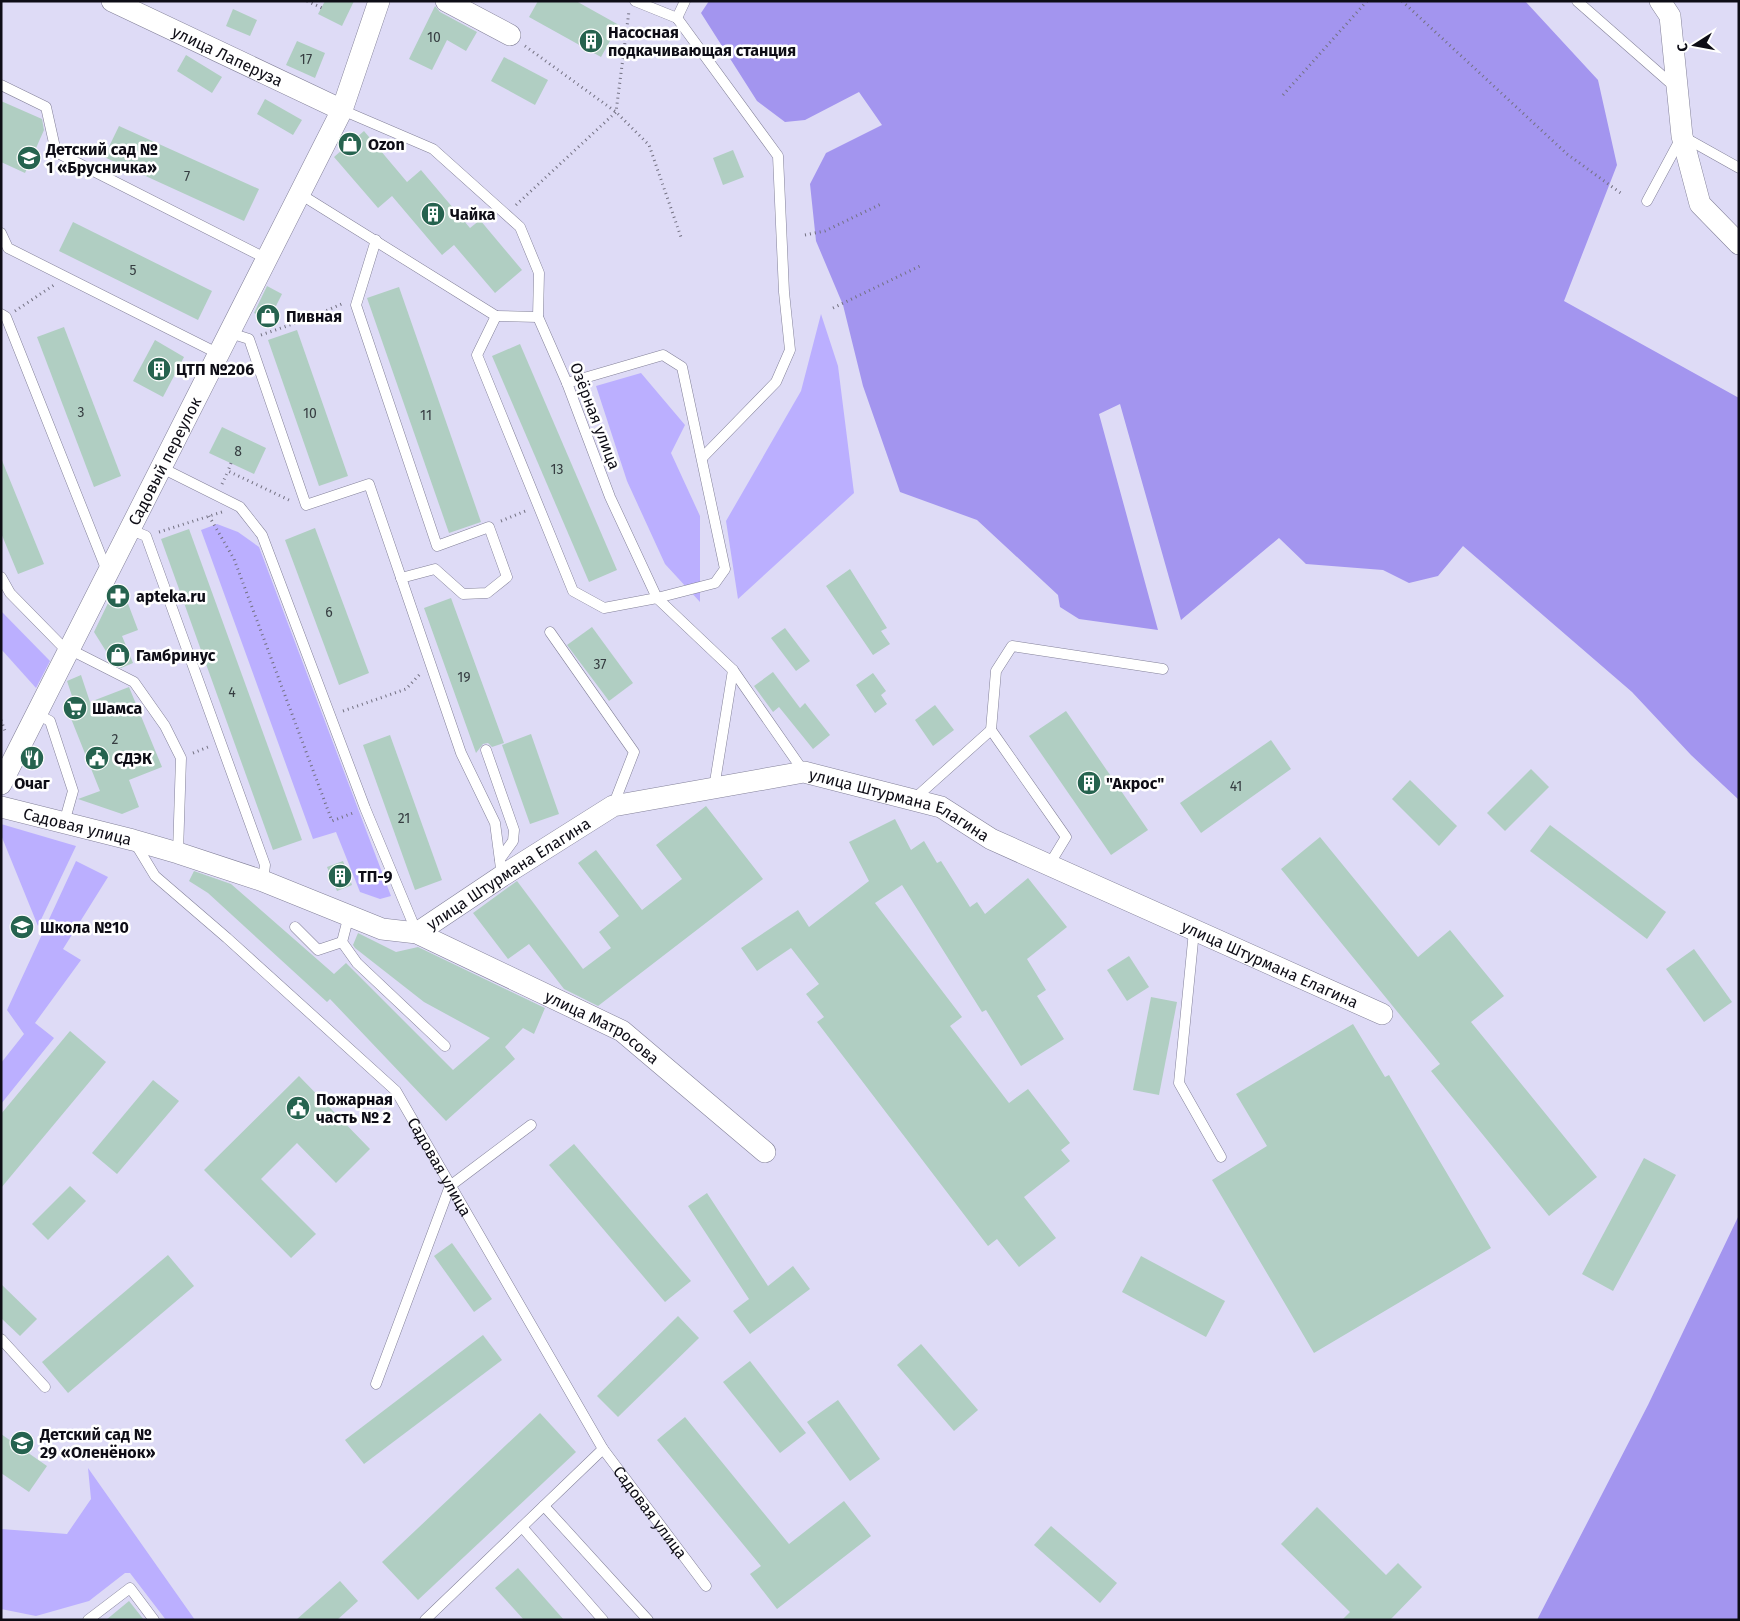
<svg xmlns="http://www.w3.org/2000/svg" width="1740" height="1621" viewBox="0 0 1740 1621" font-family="'Fira Sans',sans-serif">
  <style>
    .green { fill: #bbafff }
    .water { fill: #a395ef }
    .building { fill: #b0cec2 }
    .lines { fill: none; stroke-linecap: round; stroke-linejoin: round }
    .service-casing { stroke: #838199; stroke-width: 11 }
    .minor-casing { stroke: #838199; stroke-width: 22 }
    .path { stroke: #737182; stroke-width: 3; stroke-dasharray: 1 4; stroke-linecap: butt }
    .service { stroke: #fff; stroke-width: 10 }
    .minor { stroke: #fff; stroke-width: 21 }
    .labels { text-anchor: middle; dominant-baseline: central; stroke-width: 5; stroke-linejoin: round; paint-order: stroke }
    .number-label { font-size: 14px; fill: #363d41 }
    .poi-label { font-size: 16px; font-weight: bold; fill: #0e0d16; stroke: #fff; text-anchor: start }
    .street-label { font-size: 16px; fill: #0e0d16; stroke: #fff }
  </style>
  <rect width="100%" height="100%" fill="#dedbf6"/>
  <g class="green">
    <path d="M 821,314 L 838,366 L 854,493 L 738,599 L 726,521 L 801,391 Z"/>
    <path d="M 641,373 L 685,425 L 671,453 L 700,516 L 700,602 L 665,564 L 627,481 L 596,386 Z"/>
    <path d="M 217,524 L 238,532 L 259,547 L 391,896 L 380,899 L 360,892 L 336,832 L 313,839 L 201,530 Z"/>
    <path d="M 1,611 L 50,661 L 36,688 L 1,649 Z"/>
    <path d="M 1,824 L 76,846 L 38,926 L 1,835 Z"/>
    <path d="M 76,861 L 108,877 L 63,949 L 81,960 L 35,1023 L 54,1038 L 1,1104 L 1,1063 L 24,1034 L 7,1010 Z"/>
    <path d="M 88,1468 L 195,1620 L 166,1620 L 130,1573 L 125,1573 L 89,1601 L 36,1616 L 1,1609 L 1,1529 L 67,1534 L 91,1499 Z"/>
  </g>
  <g class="water">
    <path d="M 709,1 L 1525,1 L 1598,80 L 1617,165 L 1564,301 L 1739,398 L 1739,800 L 1691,755 L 1632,692 L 1463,546 L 1438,576 L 1409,583 L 1383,570 L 1306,564 L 1279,538 L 1181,620 L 1120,404 L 1099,414 L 1158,630 L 1079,619 L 1060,607 L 1058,595 L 977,520 L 900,492 L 863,386 L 843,305 L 816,241 L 810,184 L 826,153 L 882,125 L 859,92 L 805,120 L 785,122 L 757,101 L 701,13 Z"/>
    <path d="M 1739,1215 L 1739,1620 L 1537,1620 L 1648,1405 Z"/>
  </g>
  <g class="building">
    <path d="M 325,1 L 354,1 L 342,26 L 318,14 Z"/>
    <path d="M 538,1 L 576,1 L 619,25 L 601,57 L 529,17 Z"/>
    <path d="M 435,6 L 440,12 L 477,32 L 466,51 L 447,40 L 432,70 L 409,59 Z"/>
    <path d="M 233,9 L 257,20 L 250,36 L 226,26 Z"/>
    <path d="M 297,41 L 325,53 L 315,78 L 286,65 Z"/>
    <path d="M 186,55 L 222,77 L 212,93 L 177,71 Z"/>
    <path d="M 504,57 L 548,80 L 535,105 L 491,81 Z"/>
    <path d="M 265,99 L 302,120 L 293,135 L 257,114 Z"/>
    <path d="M 1,101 L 42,119 L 44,130 L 25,173 L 1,162 Z"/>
    <path d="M 119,126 L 259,189 L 244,221 L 104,157 Z"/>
    <path d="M 364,131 L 407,182 L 421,170 L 470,228 L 480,220 L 522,270 L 495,293 L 454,245 L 442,255 L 392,196 L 378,208 L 334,157 Z"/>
    <path d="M 733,150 L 744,177 L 723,185 L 713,158 Z"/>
    <path d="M 73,222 L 212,291 L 198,320 L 59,251 Z"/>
    <path d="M 267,286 L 282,294 L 269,320 L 254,313 Z"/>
    <path d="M 399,287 L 481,522 L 449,533 L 367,298 Z"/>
    <path d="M 64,327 L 121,476 L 94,487 L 37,337 Z"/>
    <path d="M 297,330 L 348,476 L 319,486 L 268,340 Z"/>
    <path d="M 155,340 L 184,357 L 163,397 L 133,381 Z"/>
    <path d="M 520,344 L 617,570 L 589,582 L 492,356 Z"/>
    <path d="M 222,427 L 266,448 L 254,474 L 209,453 Z"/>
    <path d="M 1,458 L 44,564 L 18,574 L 1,533 Z"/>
    <path d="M 315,528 L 369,673 L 339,685 L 285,540 Z"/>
    <path d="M 189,529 L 302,840 L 273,850 L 161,539 Z"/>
    <path d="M 850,569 L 887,628 L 881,631 L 890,644 L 873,655 L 826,586 Z"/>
    <path d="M 124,593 L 138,630 L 122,636 L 133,663 L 121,668 L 114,664 L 94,632 L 109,601 Z"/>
    <path d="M 451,598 L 504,743 L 492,747 L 488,743 L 483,744 L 476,753 L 424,608 Z"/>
    <path d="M 592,627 L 633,683 L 609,701 L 567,645 Z"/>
    <path d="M 785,628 L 810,661 L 796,671 L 771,638 Z"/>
    <path d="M 773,672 L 800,708 L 805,703 L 830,735 L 813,749 L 779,707 L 773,712 L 754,686 Z"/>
    <path d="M 873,673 L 886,691 L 881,695 L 887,704 L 875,713 L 856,685 Z"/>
    <path d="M 81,675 L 90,702 L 129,687 L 162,767 L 129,780 L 139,807 L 122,814 L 78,799 L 100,791 L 68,711 L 76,708 L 67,681 Z"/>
    <path d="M 935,705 L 954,730 L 933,746 L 915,720 Z"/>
    <path d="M 1066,711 L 1148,830 L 1111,855 L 1029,736 Z"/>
    <path d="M 531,734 L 559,814 L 530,824 L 502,745 Z"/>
    <path d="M 390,735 L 442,880 L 415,890 L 363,745 Z"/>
    <path d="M 1271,740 L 1291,769 L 1201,833 L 1180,803 Z"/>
    <path d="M 1531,769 L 1549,787 L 1505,831 L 1487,813 Z"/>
    <path d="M 1410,780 L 1457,826 L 1439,846 L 1392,799 Z"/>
    <path d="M 706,806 L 763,879 L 598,1006 L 564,989 L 529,944 L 508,959 L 473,913 L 517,881 L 583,969 L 611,948 L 599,932 L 619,916 L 578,863 L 596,850 L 642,910 L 682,879 L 656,845 Z"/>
    <path d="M 895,819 L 911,850 L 924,841 L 937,863 L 941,861 L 970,907 L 977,902 L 985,914 L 1028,878 L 1067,927 L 1027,959 L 1046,990 L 1037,996 L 1064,1039 L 1021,1066 L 986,1010 L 982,1012 L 902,885 L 875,903 L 962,1017 L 950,1026 L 1009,1103 L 1028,1089 L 1070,1143 L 1061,1150 L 1070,1161 L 1024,1197 L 1056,1238 L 1019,1267 L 997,1239 L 988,1246 L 817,1022 L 824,1017 L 806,994 L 819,984 L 791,948 L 757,971 L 741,948 L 798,910 L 809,927 L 869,881 L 849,842 Z"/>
    <path d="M 1550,825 L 1666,912 L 1647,939 L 1530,851 Z"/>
    <path d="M 1320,837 L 1418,957 L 1450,930 L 1504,996 L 1471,1022 L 1597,1177 L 1549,1216 L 1431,1071 L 1440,1064 L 1281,869 Z"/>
    <path d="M 343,861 L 352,885 L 337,891 L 327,867 Z"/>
    <path d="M 194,871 L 231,884 L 334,974 L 346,963 L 453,1070 L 490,1038 L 424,1002 L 355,948 L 353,945 L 358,933 L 396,952 L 418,947 L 545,1008 L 534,1034 L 523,1028 L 505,1047 L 515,1059 L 446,1121 L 330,999 L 327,1002 L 208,893 L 189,881 Z"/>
    <path d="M 1694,949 L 1732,1002 L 1704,1022 L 1666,969 Z"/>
    <path d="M 1129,956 L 1149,987 L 1127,1001 L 1107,970 Z"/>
    <path d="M 1151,997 L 1177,1002 L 1159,1095 L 1133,1090 Z"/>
    <path d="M 1353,1024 L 1385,1077 L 1389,1075 L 1491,1248 L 1314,1353 L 1212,1180 L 1267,1146 L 1236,1094 Z"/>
    <path d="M 70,1031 L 106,1062 L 1,1188 L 1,1114 Z"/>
    <path d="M 299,1076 L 370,1149 L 336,1183 L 297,1143 L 261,1179 L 316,1234 L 291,1258 L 204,1170 Z"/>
    <path d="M 153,1080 L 179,1101 L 117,1174 L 92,1153 Z"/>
    <path d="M 574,1144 L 691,1281 L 665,1302 L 549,1165 Z"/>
    <path d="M 1644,1158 L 1676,1175 L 1613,1291 L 1582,1274 Z"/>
    <path d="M 70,1186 L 86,1201 L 48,1240 L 32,1224 Z"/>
    <path d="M 707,1193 L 768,1286 L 793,1266 L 810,1289 L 750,1334 L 733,1311 L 749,1299 L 688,1206 Z"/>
    <path d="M 452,1243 L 492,1299 L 474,1312 L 434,1256 Z"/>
    <path d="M 168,1255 L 194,1286 L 68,1393 L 42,1362 Z"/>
    <path d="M 1141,1256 L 1225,1301 L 1206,1337 L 1122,1292 Z"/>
    <path d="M 1,1284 L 37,1319 L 20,1336 L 1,1318 Z"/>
    <path d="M 678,1316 L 699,1338 L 618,1417 L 597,1396 Z"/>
    <path d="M 483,1335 L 502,1360 L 364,1464 L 345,1440 Z"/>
    <path d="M 921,1344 L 978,1410 L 954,1431 L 897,1365 Z"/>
    <path d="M 750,1361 L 806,1433 L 780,1453 L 723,1382 Z"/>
    <path d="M 838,1400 L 880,1459 L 850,1481 L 807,1422 Z"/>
    <path d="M 540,1413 L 576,1452 L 418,1600 L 382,1562 Z"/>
    <path d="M 685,1417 L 789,1544 L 844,1501 L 871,1536 L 777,1609 L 750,1574 L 761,1566 L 657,1440 Z"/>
    <path d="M 1,1434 L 47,1466 L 29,1492 L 1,1473 Z"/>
    <path d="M 1317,1507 L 1386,1575 L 1398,1563 L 1422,1587 L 1390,1620 L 1342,1620 L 1350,1612 L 1281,1544 Z"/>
    <path d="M 1051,1526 L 1117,1583 L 1100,1603 L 1034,1545 Z"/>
    <path d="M 518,1568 L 564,1620 L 524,1620 L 495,1588 Z"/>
    <path d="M 340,1581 L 358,1601 L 337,1620 L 296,1620 Z"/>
    <path d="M 129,1601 L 144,1620 L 106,1620 Z"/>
  </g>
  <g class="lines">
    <g class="service-casing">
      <g id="service">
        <path d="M 635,1 L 677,18"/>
        <path d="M 1577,1 L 1675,87"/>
        <path d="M 677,18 L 778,156 L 784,292 L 790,350 L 776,382 L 702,458"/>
        <path d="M 677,18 L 685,1"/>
        <path d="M 1,85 L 46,107 L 56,152 L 267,259"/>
        <path d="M 342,110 L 433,149 L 520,227 L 539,273 L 538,317 L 567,383 L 610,497 L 657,598 L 733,670 L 804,772"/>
        <path d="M 300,194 L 496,316 L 477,355 L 573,591 L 604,608 L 657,598 L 715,583 L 725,569 L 682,367 L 663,355 L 567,383"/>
        <path d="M 1647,201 L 1682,136 L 1739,168"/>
        <path d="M 1,233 L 8,248 L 219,354"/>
        <path d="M 376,240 L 356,305 L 437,546 L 489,527 L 507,577 L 487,593 L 463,594 L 435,569 L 401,578"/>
        <path d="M 1,314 L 6,317 L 107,571"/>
        <path d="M 496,316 L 538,317"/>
        <path d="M 230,333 L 249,339 L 306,505 L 369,484 L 461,753 L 495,823 L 502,876"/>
        <path d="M 162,468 L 240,507 L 262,535 L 365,808 L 417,933"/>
        <path d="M 131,530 L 146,536 L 265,865 L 263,881"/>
        <path d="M 1,577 L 10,593 L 61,645 L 134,682 L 165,726 L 181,758 L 178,853"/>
        <path d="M 550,632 L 634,752 L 613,806"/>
        <path d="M 35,713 L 50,721 L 73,791 L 64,823"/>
        <path d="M 991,730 L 996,671 L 1012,646 L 1163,669"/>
        <path d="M 486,750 L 514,830 L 513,841 L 500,859"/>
        <path d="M 714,788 L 733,670"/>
        <path d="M 914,799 L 991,730 L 1066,837 L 1049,865"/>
        <path id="s1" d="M 135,843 L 155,876 L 227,938 L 396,1091 L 603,1449 L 706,1586"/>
        <path d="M 349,915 L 342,942 L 357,963 L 445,1046"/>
        <path d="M 295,927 L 318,950 L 342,942"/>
        <path d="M 1194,931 L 1179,1083 L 1221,1157"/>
        <path d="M 1,1339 L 45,1387"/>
        <path d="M 376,1384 L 450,1186 L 531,1125"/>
        <path d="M 544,1506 L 648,1620"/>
        <path d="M 522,1527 L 603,1620"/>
        <path d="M 88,1620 L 130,1588 L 154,1620"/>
        <path d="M 425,1620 L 603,1449"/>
      </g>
    </g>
    <g class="minor-casing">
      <g id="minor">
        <path id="s2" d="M 112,1 L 342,110"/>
        <path d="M 446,1 L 510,35"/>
        <path d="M 1660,1 L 1670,16 L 1682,136 L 1700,204 L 1739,244"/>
        <path id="s3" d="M 1,784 L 342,110 L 379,1"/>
        <path id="s4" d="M 1,807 L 133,840 L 178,853 L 263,881 L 382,929 L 417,933 L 622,1031 L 765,1152"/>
        <path id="s5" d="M 417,933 L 502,876 L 613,806 L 804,772 L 941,807 L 991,839 L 1382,1014"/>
      </g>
    </g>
    <g class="path">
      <path d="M 307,1 L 322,8"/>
      <path d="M 1402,1 L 1567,154 L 1622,194"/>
      <path d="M 525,46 L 616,112 L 649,145 L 682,240"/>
      <path d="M 1283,95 L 1367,1"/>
      <path d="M 516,205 L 616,112 L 629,11"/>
      <path d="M 805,235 L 825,231 L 881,204"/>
      <path d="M 833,308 L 920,266"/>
      <path d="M 15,311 L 54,285"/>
      <path d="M 261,335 L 307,319 L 344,303"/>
      <path d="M 231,463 L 228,471 L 291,501"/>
      <path d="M 222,484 L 228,471"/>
      <path d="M 209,516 L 234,559 L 332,821 L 353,813"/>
      <path d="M 501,521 L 528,510"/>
      <path d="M 159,532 L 222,512"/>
      <path d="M 343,711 L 406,689 L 421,673"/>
      <path d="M 1,720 L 5,731"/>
      <path d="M 193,753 L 208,747"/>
    </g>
    <use href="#service" class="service"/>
    <use href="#minor" class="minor"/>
  </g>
  <defs>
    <g id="building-disc" transform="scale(1.25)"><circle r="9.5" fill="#26634f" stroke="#fff"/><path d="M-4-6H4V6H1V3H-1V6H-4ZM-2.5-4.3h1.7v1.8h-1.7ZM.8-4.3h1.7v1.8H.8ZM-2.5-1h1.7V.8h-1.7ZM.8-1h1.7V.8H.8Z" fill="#fff"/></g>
    <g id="shop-disc" transform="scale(1.25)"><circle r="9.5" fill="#26634f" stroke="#fff"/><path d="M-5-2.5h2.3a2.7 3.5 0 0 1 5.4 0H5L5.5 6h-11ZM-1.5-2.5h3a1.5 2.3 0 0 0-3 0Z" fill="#fff"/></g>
    <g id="school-disc" transform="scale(1.25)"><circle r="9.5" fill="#26634f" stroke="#fff"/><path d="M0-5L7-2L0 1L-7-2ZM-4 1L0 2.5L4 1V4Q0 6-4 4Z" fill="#fff"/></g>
    <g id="pharmacy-disc" transform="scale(1.25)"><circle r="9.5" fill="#26634f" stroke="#fff"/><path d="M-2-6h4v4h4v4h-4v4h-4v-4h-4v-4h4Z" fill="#fff"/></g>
    <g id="supermarket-disc" transform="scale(1.25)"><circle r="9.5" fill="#26634f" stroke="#fff"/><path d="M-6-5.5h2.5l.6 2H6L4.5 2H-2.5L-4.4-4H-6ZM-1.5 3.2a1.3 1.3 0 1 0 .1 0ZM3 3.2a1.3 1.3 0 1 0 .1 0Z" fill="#fff"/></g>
    <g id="restaurant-disc" transform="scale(1.25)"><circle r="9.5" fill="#26634f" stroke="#fff"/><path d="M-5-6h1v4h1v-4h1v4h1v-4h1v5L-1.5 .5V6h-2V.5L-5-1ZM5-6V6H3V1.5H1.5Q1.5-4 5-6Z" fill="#fff"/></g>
    <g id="civic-disc" transform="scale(1.25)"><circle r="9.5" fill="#26634f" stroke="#fff"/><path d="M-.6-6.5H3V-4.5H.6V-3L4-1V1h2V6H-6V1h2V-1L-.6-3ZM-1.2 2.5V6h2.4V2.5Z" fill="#fff"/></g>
  </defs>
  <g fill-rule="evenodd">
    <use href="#building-disc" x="591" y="41"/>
    <use href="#shop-disc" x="350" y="144"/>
    <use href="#school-disc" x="29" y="158"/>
    <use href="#building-disc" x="433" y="214"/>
    <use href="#shop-disc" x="268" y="316"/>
    <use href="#building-disc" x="159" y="369"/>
    <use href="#pharmacy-disc" x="118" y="596"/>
    <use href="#shop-disc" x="118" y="655"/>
    <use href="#supermarket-disc" x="75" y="708"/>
    <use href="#restaurant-disc" x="32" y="758"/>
    <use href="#civic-disc" x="97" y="758"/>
    <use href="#building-disc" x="1089" y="783"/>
    <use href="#building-disc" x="340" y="876"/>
    <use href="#school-disc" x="22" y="927"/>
    <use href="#civic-disc" x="298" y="1108"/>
    <use href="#school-disc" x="22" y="1443"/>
  </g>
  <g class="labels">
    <g class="number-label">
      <text x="434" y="37">10</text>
      <text x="306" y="59">17</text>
      <text x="187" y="176">7</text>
      <text x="133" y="270">5</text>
      <text x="81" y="412">3</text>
      <text x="310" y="413">10</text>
      <text x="426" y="415">11</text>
      <text x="238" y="451">8</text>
      <text x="557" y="469">13</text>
      <text x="329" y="612">6</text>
      <text x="600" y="664">37</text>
      <text x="464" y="677">19</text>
      <text x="232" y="692">4</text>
      <text x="115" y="739">2</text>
      <text x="1236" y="786">41</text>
      <text x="404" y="818">21</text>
    </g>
    <g class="poi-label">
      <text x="608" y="32">Насосная<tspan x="608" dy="18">подкачивающая станция</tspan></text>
      <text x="368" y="144">Ozon</text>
      <text x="46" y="149">Детский сад №<tspan x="46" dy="18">1 «Брусничка»</tspan></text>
      <text x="450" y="214">Чайка</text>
      <text x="286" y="316">Пивная</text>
      <text x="176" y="369">ЦТП №206</text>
      <text x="136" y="596">apteka.ru</text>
      <text x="136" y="655">Гамбринус</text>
      <text x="92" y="708">Шамса</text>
      <text x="114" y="758">СДЭК</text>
      <text x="32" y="783" text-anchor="middle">Очаг</text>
      <text x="1106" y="783">"Акрос"</text>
      <text x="358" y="876">ТП-9</text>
      <text x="40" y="927">Школа №10</text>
      <text x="316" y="1099">Пожарная<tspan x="316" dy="18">часть № 2</tspan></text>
      <text x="40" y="1434">Детский сад №<tspan x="40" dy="18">29 «Оленёнок»</tspan></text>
    </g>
    <g class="street-label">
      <text stroke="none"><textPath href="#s2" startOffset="128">улица Лаперуза</textPath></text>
      <text transform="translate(595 416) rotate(69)">Озёрная улица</text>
      <text stroke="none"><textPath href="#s3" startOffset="362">Садовый переулок</textPath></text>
      <text stroke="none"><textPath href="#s5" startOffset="529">улица Штурмана Елагина</textPath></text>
      <text stroke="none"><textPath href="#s4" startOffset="79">Садовая улица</textPath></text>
      <text stroke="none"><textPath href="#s5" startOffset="109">улица Штурмана Елагина</textPath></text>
      <text stroke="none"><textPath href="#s5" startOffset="934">улица Штурмана Елагина</textPath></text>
      <text stroke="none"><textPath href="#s4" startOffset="644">улица Матросова</textPath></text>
      <text stroke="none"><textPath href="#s1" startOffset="449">Садовая улица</textPath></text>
      <text stroke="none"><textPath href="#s1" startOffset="854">Садовая улица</textPath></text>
    </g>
  </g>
  <rect width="1740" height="1621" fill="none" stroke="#0e0d16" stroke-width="5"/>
  <g transform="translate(1695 45) rotate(259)" stroke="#ffffff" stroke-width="4" paint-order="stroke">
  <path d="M0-4L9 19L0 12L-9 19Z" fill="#0e0d16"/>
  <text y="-8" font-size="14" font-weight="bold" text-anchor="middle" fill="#0e0d16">С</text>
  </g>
</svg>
